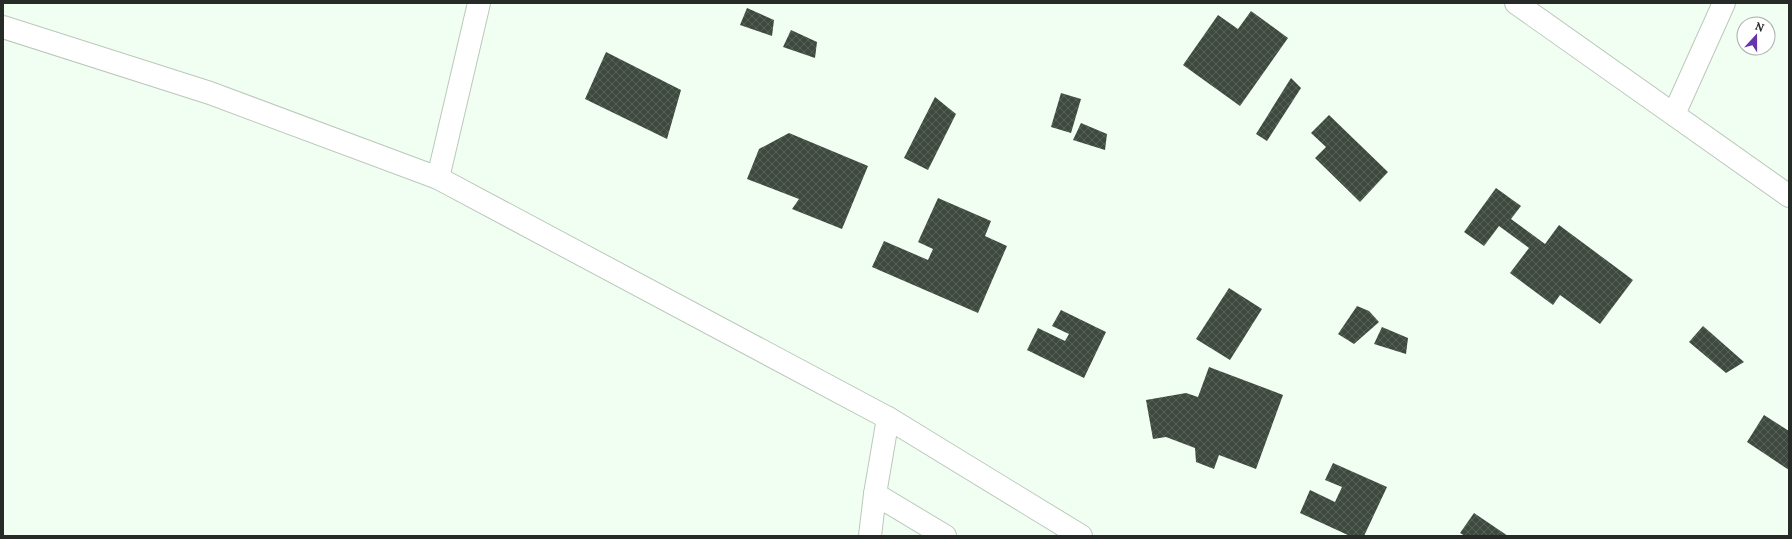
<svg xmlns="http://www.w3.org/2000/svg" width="1792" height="539" viewBox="0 0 1792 539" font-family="Lora,serif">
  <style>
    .building { fill: url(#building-cross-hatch) }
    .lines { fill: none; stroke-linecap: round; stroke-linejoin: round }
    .minor-casing { stroke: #bbc8bc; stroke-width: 24 }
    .tertiary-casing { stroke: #bbc8bc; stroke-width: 24 }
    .minor { stroke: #fff; stroke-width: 22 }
    .tertiary { stroke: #fff; stroke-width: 22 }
  </style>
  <defs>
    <pattern id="building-cross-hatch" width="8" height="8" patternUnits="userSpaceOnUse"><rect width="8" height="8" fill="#3e493f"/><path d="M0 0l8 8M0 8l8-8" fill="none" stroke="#586158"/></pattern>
  </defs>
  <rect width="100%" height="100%" fill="#f1fff2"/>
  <g class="building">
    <path d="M 747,8 L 774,20 L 772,36 L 740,25 Z"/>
    <path d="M 1251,11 L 1288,38 L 1240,106 L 1183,65 L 1218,15 L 1238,29 Z"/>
    <path d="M 791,30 L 817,42 L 815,58 L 783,47 Z"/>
    <path d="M 606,52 L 681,90 L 667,139 L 585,99 Z"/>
    <path d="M 1291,78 L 1301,88 L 1267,141 L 1256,134 Z"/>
    <path d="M 1061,93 L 1081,99 L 1071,133 L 1051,127 Z"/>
    <path d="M 935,97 L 956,114 L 928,170 L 904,158 Z"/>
    <path d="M 1329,115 L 1388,172 L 1360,202 L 1315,158 L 1326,147 L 1311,133 Z"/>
    <path d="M 1081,123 L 1107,134 L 1105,150 L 1073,140 Z"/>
    <path d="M 789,133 L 868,166 L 842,229 L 792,209 L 799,199 L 747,179 L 759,149 Z"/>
    <path d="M 1496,188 L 1521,206 L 1511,219 L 1545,244 L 1559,225 L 1633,280 L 1600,324 L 1560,295 L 1553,305 L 1510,273 L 1529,248 L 1499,226 L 1484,246 L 1464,232 Z"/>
    <path d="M 938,198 L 991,221 L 985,236 L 1007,246 L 978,313 L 872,267 L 884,241 L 928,260 L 933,249 L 918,242 Z"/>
    <path d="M 1229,288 L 1262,309 L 1230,360 L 1196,339 Z"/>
    <path d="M 1357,306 L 1369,311 L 1379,322 L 1354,344 L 1338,334 Z"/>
    <path d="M 1061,310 L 1106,332 L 1084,378 L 1027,350 L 1038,328 L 1065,341 L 1069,334 L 1052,326 Z"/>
    <path d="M 1703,326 L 1744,362 L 1726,373 L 1689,342 Z"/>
    <path d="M 1382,327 L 1408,338 L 1406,354 L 1374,344 Z"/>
    <path d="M 1209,367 L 1283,395 L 1256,469 L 1219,455 L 1214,469 L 1196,462 L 1195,448 L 1166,437 L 1153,439 L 1146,400 L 1186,393 L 1198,397 Z"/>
    <path d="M 1764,415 L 1789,431 L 1789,470 L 1747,442 Z"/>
    <path d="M 1333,463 L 1387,487 L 1364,536 L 1350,536 L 1300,513 L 1310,490 L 1335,502 L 1342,487 L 1325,480 Z"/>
    <path d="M 1474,513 L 1508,536 L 1465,536 L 1460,533 Z"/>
  </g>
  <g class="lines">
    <g class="minor-casing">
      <g id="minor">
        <path d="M 1516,3 L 1789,196"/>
        <path d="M 1674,114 L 1724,3"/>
        <path d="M 438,178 L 479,3"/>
        <path d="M 875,494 L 945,536"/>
        <path d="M 870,536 L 875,494 L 888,418"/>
      </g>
    </g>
    <g class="tertiary-casing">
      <path id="tertiary" d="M 3,27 L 210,93 L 438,178 L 888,418 L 1081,536"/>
    </g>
    <use href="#minor" class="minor"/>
    <use href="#tertiary" class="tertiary"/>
  </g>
  <rect width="1792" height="539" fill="none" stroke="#262b27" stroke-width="8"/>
  <g transform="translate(1756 36) rotate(21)"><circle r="19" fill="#ffffff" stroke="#a8aaa9"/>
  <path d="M0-3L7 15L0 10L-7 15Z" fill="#6634ab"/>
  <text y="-6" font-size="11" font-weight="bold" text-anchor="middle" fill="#262b27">N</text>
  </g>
</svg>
